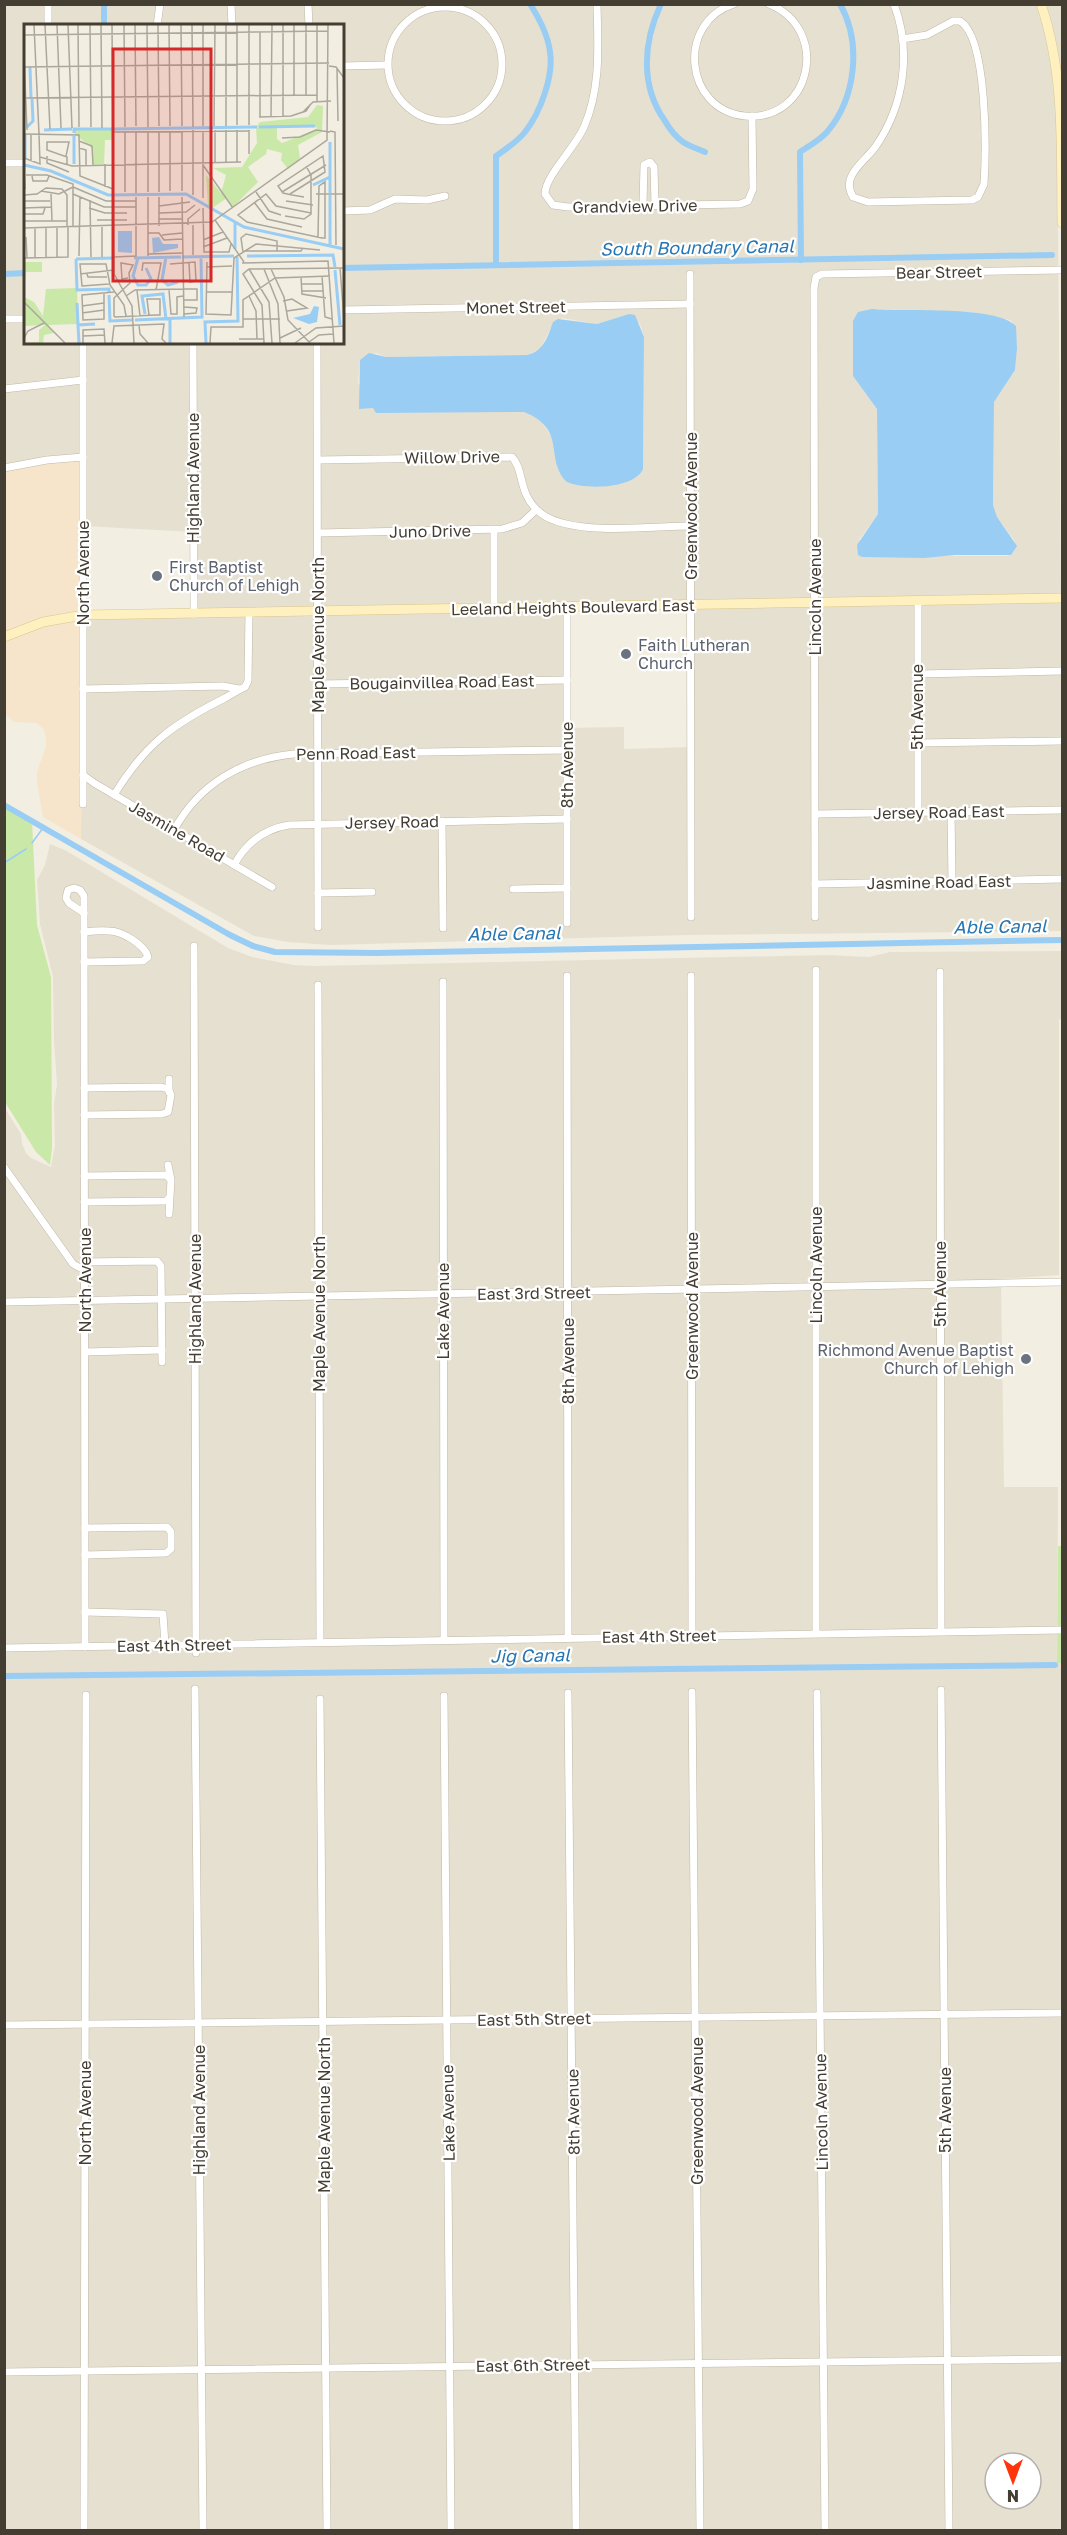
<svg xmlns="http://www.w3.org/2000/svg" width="1067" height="2535" viewBox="0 0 1067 2535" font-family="'Golos Text',sans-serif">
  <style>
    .residential { fill: #e6e0d0; fill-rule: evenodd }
    .commercial { fill: #f6e5cb }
    .green { fill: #cae9a8 }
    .water { fill: #99cdf4 }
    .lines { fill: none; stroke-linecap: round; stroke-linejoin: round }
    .stream { stroke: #99cdf4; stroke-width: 1.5 }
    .canal { stroke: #99cdf4; stroke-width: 6 }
    .street-casing { stroke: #c1b8a7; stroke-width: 8 }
    .secondary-casing { stroke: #d8c691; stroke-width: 10 }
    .street { stroke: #fff; stroke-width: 7 }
    .secondary { stroke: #fff1bf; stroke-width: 9 }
    .worship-dot { fill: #6b7280; stroke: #fff; stroke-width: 2 }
    .labels { text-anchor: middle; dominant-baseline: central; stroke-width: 4.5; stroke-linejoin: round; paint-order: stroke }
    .street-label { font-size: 16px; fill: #443d32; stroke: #fff }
    .worship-label { font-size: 16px; fill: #5b616d; stroke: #fff; text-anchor: start }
    .water-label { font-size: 18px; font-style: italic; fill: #2776b4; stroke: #fff }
    .inset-river { fill: none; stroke: #99cdf4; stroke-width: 3 }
    .inset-road { fill: none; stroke: #aca79c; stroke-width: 1.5 }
    .view { fill: #d62828; fill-opacity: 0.15; stroke: #d62828; stroke-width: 3 }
    .inset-edge { fill: none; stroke: #443d32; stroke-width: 3 }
  </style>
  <rect width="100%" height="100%" fill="#f2eee2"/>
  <g class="residential">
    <path d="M 4,5 L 1038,5 L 1046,26 L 1057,94 L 1061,595 L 193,609 L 194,532 L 84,526 L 5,466 ZM 26,26 L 342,26 L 342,342 L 26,342 ZM 878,309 L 979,313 L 1010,320 L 1015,325 L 1017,349 L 1015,370 L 994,402 L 993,505 L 997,517 L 1014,540 L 1015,543 L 1008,556 L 941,556 L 859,540 L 878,514 L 877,409 L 853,376 L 853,321 ZM 629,314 L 640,324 L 644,337 L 643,469 L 558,470 L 555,443 L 543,423 L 534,416 L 524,412 L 503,410 L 373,408 L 358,383 L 360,360 L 376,353 L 386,357 L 527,355 L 540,349 L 552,326 L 562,318 L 597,324 Z"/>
    <path d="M 1045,5 L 1062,5 L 1062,86 L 1055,40 Z"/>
    <path d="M 1061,601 L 1061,931 L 687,935 L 331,945 L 288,942 L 254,936 L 81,839 L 83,619 L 564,611 L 564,728 L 624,727 L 624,749 L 689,747 L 688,608 Z"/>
    <path d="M 50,844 L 65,850 L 228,948 L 252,957 L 294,965 L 315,966 L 826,955 L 869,957 L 890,952 L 1061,951 L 1061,1019 L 1059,1020 L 1059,1275 L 1001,1279 L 1004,1487 L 1058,1487 L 1057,1662 L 1062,1663 L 1062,2530 L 5,2530 L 4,1107 L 21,1134 L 22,1144 L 26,1153 L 31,1158 L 51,1167 L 55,1146 L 54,1104 L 57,1084 L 54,1041 L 53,977 L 40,924 L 37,880 L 45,865 ZM 995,2463 L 1031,2463 L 1031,2499 L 995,2499 Z"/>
  </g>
  <g class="commercial">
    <path d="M 81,455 L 83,612 L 43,618 L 5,633 L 5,466 Z"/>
    <path d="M 83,619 L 81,839 L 43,817 L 37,783 L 37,772 L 46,747 L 46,736 L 43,728 L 37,723 L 14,722 L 5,714 L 5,640 L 44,625 Z"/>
  </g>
  <g class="green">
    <path d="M 5,805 L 32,821 L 37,925 L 51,977 L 52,1148 L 50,1165 L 36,1152 L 5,1102 Z"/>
    <path d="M 1058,1546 L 1062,1546 L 1062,1663 L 1057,1663 Z"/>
  </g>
  <g class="water">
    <path d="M 872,309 C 903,312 996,305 1016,326 L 1017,349 L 1015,370 L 994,402 L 993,505 L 997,517 L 1017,546 L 1011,555 L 955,555 L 924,558 L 862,557 L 858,555 L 857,545 L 878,514 L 877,409 L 853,376 L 853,321 L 858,312 Z"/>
    <path d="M 629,314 L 635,315 L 644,337 L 643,469 C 634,489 585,490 567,482 C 544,460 568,429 524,412 L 376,413 L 373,408 L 359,409 L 360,360 L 369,353 L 386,357 L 527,355 C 544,351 548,336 553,322 L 558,319 L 597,324 Z"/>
  </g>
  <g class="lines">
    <g class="stream">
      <path d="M 32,843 L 43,828"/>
      <path d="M 4,863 L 26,849"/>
    </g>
    <g class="canal">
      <path d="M 104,4 L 104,26"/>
      <path d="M 661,4 C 643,42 640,86 665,121 C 669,128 676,137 683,142 C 689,146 698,149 705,152"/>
      <path d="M 801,260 L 800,152 C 809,146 820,140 827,132 C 856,98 862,43 840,4"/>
      <path d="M 496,265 L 496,156 C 506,149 517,142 525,132 C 540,113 554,76 550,52 C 548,35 539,18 530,4"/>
      <path d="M 342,268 L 1052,255"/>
      <path d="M 4,274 L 26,273"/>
      <path d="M 4,805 L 230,935 L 253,946 L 275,952 L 377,953 L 1062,940"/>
      <path d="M 4,1676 L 1055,1665"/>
    </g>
    <g class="street-casing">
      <g id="street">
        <path d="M 231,4 L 232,26"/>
        <path d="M 308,4 L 309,26"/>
        <path d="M 597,4 C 598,47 601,88 584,127 C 575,148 545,176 545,194 L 553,205 L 568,207 L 740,204 L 748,201 L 753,189 L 752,116"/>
        <path d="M 734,4 C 676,22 684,110 745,116 C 812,122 831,29 769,4"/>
        <path d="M 894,4 C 912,52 904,105 876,146 C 869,156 857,165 852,175 C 848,182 849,190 853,197 L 868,202 L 972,200 L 978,197 L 984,184 C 986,153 988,38 960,21 L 953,21 L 927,35 L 902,39"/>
        <circle cx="445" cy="64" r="57"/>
        <path d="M 48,26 L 48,4"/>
        <path d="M 157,26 L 160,4"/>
        <path d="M 342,66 L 387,65"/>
        <path d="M 4,163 L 26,163"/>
        <path d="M 643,205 L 644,165 L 650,162 L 654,167 L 655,205"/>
        <path d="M 342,211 L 370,210 L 395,199 L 427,200 L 445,196"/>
        <path d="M 690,274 L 691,917"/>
        <path d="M 342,310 L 690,304"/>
        <path d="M 4,319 L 26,319"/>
        <path d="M 83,342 L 83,804"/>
        <path d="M 193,342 L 194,614"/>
        <path d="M 317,342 L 318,927"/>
        <path d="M 4,389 L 83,380"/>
        <path d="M 318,460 L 512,457 C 524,469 518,492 537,510 C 565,538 651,526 690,526"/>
        <path d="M 4,468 L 47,460 L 83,457"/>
        <path d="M 494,530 L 494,608"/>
        <path d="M 318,533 L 502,529 L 522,523 L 536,510"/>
        <path d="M 918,601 L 918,812"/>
        <path d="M 917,674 L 1062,671"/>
        <path d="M 318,684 L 567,680"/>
        <path d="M 83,689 L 223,686 L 239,689"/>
        <path d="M 917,743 L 1062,741"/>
        <path d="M 83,775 L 94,783 L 272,887"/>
        <path d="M 114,795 C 145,744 173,724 225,698 C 232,694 238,690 245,687 L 248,681 L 249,613"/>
        <path d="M 951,811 L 952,881"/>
        <path d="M 816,814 L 1062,810"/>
        <path d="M 442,821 L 443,928"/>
        <path d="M 174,830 C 199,784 242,759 294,754 L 567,750"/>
        <path d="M 234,865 C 246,843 264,829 289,825 L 567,819"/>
        <path d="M 815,884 L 1062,879"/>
        <path d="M 74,888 L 80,890 L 84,896 L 84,913 L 69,903 L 66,898 L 68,890 Z"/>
        <path d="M 513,889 L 567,888"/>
        <path d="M 318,893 L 372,892"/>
        <path d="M 84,913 L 85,1647"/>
        <path d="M 815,917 L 814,288 L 816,277 L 822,274 L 1062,270"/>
        <path d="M 567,923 L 567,607"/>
        <path d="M 194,946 L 196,1653"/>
        <path d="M 84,962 L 143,961 L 148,957 C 145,945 122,931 109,931 C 101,930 92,931 84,932"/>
        <path d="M 816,970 L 816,1633"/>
        <path d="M 940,972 L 941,1631"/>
        <path d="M 567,976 L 568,1638"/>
        <path d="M 691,976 L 692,1636"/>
        <path d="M 443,982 L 444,1640"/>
        <path d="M 318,985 L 320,1642"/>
        <path d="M 169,1079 L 169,1092"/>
        <path d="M 84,1088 L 161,1087 L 168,1089 L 171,1095 L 168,1112 L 162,1114 L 84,1115"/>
        <path d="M 168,1165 L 171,1180 L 169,1214"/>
        <path d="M 4,1167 L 73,1264 L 84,1270"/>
        <path d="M 84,1176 L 166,1175 L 169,1178"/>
        <path d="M 84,1202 L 166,1201 L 169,1198"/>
        <path d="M 84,1262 L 157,1261 L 161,1266 L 162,1362"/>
        <path d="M 4,1302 L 1062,1282"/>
        <path d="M 85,1352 L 162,1350"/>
        <path d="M 85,1528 L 167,1527 L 171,1532 L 171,1549 L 166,1553 L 85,1555"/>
        <path d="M 85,1612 L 163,1614 L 165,1645"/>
        <path d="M 4,1648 L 1062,1630"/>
        <path d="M 195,1689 L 203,2530"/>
        <path d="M 941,1690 L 949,2530"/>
        <path d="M 692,1692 L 700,2530"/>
        <path d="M 568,1693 L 576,2530"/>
        <path d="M 817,1693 L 825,2530"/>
        <path d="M 444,1696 L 451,2530"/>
        <path d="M 320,1699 L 327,2530"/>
        <path d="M 4,2025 L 1062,2013"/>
        <path d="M 4,2372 L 1062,2359"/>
        <path d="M 84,2530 L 86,1695"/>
      </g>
    </g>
    <g class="secondary-casing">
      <g id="secondary">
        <path d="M 1041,4 C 1065,75 1061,149 1062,223"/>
        <path d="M 4,637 L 43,622 L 83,615 L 1062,598"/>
      </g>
    </g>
    <use href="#street" class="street"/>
    <use href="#secondary" class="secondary"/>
  </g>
  <g class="worship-dot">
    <circle cx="157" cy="576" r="6"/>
    <circle cx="626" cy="654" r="6"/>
    <circle cx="1026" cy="1359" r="6"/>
  </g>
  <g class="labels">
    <g class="street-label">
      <text transform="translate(635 206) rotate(-1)">Grandview Drive</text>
      <text transform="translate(939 272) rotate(-1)">Bear Street</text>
      <text transform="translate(516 307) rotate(-1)">Monet Street</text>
      <text transform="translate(452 457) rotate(-1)">Willow Drive</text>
      <text transform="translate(193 478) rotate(-90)">Highland Avenue</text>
      <text transform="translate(691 506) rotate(-90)">Greenwood Avenue</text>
      <text transform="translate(430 531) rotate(-1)">Juno Drive</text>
      <text transform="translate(83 573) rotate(-90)">North Avenue</text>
      <text transform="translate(815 597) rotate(-90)">Lincoln Avenue</text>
      <text transform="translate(573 607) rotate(-1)">Leeland Heights Boulevard East</text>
      <text transform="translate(318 635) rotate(-90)">Maple Avenue North</text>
      <text transform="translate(442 682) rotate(-1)">Bougainvillea Road East</text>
      <text transform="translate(917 707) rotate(-90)">5th Avenue</text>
      <text transform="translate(356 753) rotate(-1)">Penn Road East</text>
      <text transform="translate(567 765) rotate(-90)">8th Avenue</text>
      <text transform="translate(939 812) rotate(-1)">Jersey Road East</text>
      <text transform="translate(392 822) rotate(-1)">Jersey Road</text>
      <text transform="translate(177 831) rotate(30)">Jasmine Road</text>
      <text transform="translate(939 882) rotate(-1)">Jasmine Road East</text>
      <text transform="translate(816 1265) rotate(-90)">Lincoln Avenue</text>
      <text transform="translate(85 1280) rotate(-90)">North Avenue</text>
      <text transform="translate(940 1284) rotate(-90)">5th Avenue</text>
      <text transform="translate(534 1293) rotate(-1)">East 3rd Street</text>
      <text transform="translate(195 1299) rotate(-90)">Highland Avenue</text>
      <text transform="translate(692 1306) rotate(-90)">Greenwood Avenue</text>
      <text transform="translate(443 1311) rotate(-90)">Lake Avenue</text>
      <text transform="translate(319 1314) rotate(-90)">Maple Avenue North</text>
      <text transform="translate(568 1361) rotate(-90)">8th Avenue</text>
      <text transform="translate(659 1636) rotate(-1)">East 4th Street</text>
      <text transform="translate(174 1645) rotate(-1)">East 4th Street</text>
      <text transform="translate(534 2019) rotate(-1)">East 5th Street</text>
      <text transform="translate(199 2110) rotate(-90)">Highland Avenue</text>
      <text transform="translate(945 2110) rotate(-90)">5th Avenue</text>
      <text transform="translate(697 2111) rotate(-90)">Greenwood Avenue</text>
      <text transform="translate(573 2112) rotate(-91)">8th Avenue</text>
      <text transform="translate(821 2112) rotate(-91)">Lincoln Avenue</text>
      <text transform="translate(85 2113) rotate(-90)">North Avenue</text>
      <text transform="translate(448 2113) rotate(-91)">Lake Avenue</text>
      <text transform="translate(324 2115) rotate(-90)">Maple Avenue North</text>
      <text transform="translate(533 2365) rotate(-1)">East 6th Street</text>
    </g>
    <g class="worship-label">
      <text x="169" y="567">First Baptist<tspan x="169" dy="18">Church of Lehigh</tspan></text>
      <text x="638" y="645">Faith Lutheran<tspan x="638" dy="18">Church</tspan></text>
      <text x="1014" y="1350" text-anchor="end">Richmond Avenue Baptist<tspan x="1014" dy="18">Church of Lehigh</tspan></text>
    </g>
    <g class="water-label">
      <text transform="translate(697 247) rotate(-1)">South Boundary Canal</text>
      <text transform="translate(1000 926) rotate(-1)">Able Canal</text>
      <text transform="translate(514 933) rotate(-1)">Able Canal</text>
      <text transform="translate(530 1655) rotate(-1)">Jig Canal</text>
    </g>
  </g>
  <g transform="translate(24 24)">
    <rect width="320" height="320" fill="#f2eee2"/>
    <path d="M 293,81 L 299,82 L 298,108 L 274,121 L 276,134 L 264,145 L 257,136 L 258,129 L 243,125 L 242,130 L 224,143 L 234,158 L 209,183 L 203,174 L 188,184 L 184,182 L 182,151 L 197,169 L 202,151 L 189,144 L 218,143 L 233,119 L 232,103 L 236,98 L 284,93 ZM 253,103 L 292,103 L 293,105 L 258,119 L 253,115 ZM 50,105 L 90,105 L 90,116 L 81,116 L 80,140 L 69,141 L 69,125 L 51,110 ZM 18,238 L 18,248 L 2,248 L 0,263 L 0,238 ZM 53,264 L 54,300 L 24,301 L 30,309 L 20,311 L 19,319 L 0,319 L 15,318 L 15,306 L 21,301 L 0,302 L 0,273 L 10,278 L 19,292 L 22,265 Z" fill="#cae9a8" fill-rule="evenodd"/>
    <path d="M 94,207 L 108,207 L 108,229 L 94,228 ZM 135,213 L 139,220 L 154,220 L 154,224 L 129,229 L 128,214 ZM 290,282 L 295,283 L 293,298 L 285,300 L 269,294 L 286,290 Z" fill="#99cdf4"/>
    <path class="inset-river" d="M 6,43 L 7,74M 3,103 L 9,97 L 8,75M 235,103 L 291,102M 90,105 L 233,103M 20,106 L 48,105M 50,109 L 50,105 L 88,105M 1,110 L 1,134M 50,112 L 50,140M 306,118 L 306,169M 0,141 L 27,147 L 84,171 L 162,170 L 220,203 L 320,225M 289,161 L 306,153M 306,171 L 306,222M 211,198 L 211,225M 223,232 L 309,231 L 311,243M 142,233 L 138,256 L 144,261 L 154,258M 158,233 L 210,232M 110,234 L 157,233M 114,234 L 109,252 L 114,261 L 122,261 L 127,255 L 122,244M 52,235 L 53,266 L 85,265 L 85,269M 52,235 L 89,234M 311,246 L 316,301M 85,271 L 86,297 L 108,296M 53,279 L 54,301M 121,290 L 118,272 L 139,270 L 142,295M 146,295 L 146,319M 111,296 L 178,293 L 177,233M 55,319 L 54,301 L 71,300M 182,319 L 181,298 L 214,297 L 213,233"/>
    <path class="inset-road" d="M 10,1 L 15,110M 21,1 L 26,105M 33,1 L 37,104M 44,1 L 48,104M 54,1 L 55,103M 66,1 L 67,103M 77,1 L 78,104M 88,1 L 90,250 L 108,282 L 110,319M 100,1 L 101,103M 111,1 L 112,102M 123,1 L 124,103M 134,1 L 135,102M 145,1 L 146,102M 157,1 L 158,102M 168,1 L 169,103M 0,11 L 304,7M 0,33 L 3,106M 305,42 L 312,43 L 320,54M 0,43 L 305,39M 313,45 L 314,97M 270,71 L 270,1M 282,71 L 282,1M 0,74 L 293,71M 293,77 L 293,1M 279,88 L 289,78 L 307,77M 235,93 L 267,92 L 282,87 L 286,81M 236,93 L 236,8M 247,93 L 248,1M 259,93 L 259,1M 213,101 L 213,1M 225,101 L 225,1M 179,102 L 179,1M 190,102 L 191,1M 202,102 L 202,1M 169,106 L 169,171M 191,106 L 191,138M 202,106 L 202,138M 213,106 L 213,138M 225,106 L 225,130M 135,107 L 135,168M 146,107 L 146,167M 158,107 L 158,167M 179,107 L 179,174M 306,107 L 311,108 L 312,221M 89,108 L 226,107M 101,108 L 101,168M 112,108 L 112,169M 124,108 L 124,168M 0,110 L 55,111 L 56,152 L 89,165M 7,110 L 7,137M 258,114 L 276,113 L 292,106 L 306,108M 55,117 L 68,122 L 69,141M 55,124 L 62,126 L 62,141M 23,132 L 23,139 L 45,148M 42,132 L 45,118 L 23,118 L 23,126 L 43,133 L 43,140M 16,133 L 48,142 L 217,138M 0,134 L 16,140 L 15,110M 179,141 L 209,184M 0,147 L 1,165M 2,151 L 23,151 L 49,160 L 49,203M 8,152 L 9,157 L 23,157 L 25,152M 49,163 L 82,177 L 112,177M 81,163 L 81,140M 17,167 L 35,170 L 49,163M 232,168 L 245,187 L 257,191M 258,168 L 302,141M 27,170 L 28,197M 49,170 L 80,183 L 112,183M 266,170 L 301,148 L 299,132 L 254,162 L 259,169 L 268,171 L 280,173M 292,170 L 320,170M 0,171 L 13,170 L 22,164 L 38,165 L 43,171 L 43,203M 124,173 L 124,232M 158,173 L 160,293M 66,176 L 67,233M 0,177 L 26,177M 262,177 L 289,181M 230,178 L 243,195 L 278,203M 135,182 L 166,178M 0,184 L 27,183M 65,184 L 81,189 L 103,189M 179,184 L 180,228 L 205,228 L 207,220M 135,189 L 162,188 L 171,181M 287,189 L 252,182 L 242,170 L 214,191 L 223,198 L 298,214 L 301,214 L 301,158 L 295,162 L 294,213M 0,190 L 19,190 L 21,184M 261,192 L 280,195 L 287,190 L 287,151 L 282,142M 135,195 L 158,195M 73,196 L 103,196M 191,196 L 220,238M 0,197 L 43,197M 164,201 L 164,195 L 176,185M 169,201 L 169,231M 135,202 L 135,173M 78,203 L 78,233M 0,204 L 188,198 L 303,116 L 304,1M 11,204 L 11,233M 22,204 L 22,233M 33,204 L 33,233M 124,209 L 135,209 L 140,216 L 158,215M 138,211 L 158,209M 2,213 L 3,234M 179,216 L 199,208M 179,223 L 203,214M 220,227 L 277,227 L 279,224M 219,228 L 217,214 L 222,210 L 253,217 L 253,227M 124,230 L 158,229M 55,232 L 56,173M 90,233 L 112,232 L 112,173M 0,234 L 44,233 L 44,203M 165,238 L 166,259M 183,238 L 182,290 L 207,291 L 210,234 L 232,220 L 296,226M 218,239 L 304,237 L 310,319M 146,240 L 171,238 L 172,257 L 166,258M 182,243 L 208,242M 316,244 L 320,295M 225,245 L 245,278 L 248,319M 240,245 L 254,280 L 256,319M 247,245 L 260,273 L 264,296 L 286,319M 118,247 L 119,239 L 137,239 L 132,266M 56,250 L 90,246M 63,250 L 64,253 L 83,253M 298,252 L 301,293 L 308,295M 277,253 L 278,270 L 302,274M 104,254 L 98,255 L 97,239 L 109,241 L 105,249 L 106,259 L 90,274 L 90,292 L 91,293 L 132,291 L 136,291 L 136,275 L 123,275 L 125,291M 85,260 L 58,262 L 56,240 L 82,240 L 86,261 L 100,281 L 102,292M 277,260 L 299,260M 159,265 L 173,265 L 173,276 L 159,276M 113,266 L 116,292M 145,266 L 147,290 L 153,290 L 153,273 L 159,272M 277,267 L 299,267M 183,268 L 208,268M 80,270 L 80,295 L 59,296 L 58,271 L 90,268M 102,272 L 111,266 L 159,265M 225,272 L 232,287 L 233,315M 259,277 L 268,275 L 283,284 L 263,287M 0,278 L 41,319M 58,282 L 80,279M 160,283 L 173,284 L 172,289 L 160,290M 58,289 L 80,286M 219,295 L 256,295M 115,301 L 116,310 L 124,319M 59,312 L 81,311M 0,314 L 4,307 L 20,299M 256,314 L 277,304M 215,315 L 240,315M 285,318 L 295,311 L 309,310M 59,319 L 59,306 L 80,305 L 81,319M 88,319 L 90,302 L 140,300 L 138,315 L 142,319M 186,319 L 187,303 L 219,303 L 219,276 L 251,254 L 306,252M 240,319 L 238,281 L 219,250 L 225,245 L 320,244M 271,319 L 292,304 L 320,302"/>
    <path class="view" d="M 89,25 L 187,25 L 187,257 L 89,257 Z"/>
    <rect width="320" height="320" class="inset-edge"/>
  </g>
  <rect width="1067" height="2535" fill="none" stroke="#443d32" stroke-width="12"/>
  <g transform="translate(1013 2481) rotate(180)"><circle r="28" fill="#ffffff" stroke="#b4b1ad" stroke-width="1.5"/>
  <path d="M0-4.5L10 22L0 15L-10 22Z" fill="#ff350c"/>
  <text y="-9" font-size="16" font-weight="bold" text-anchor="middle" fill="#443d32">N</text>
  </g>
</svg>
